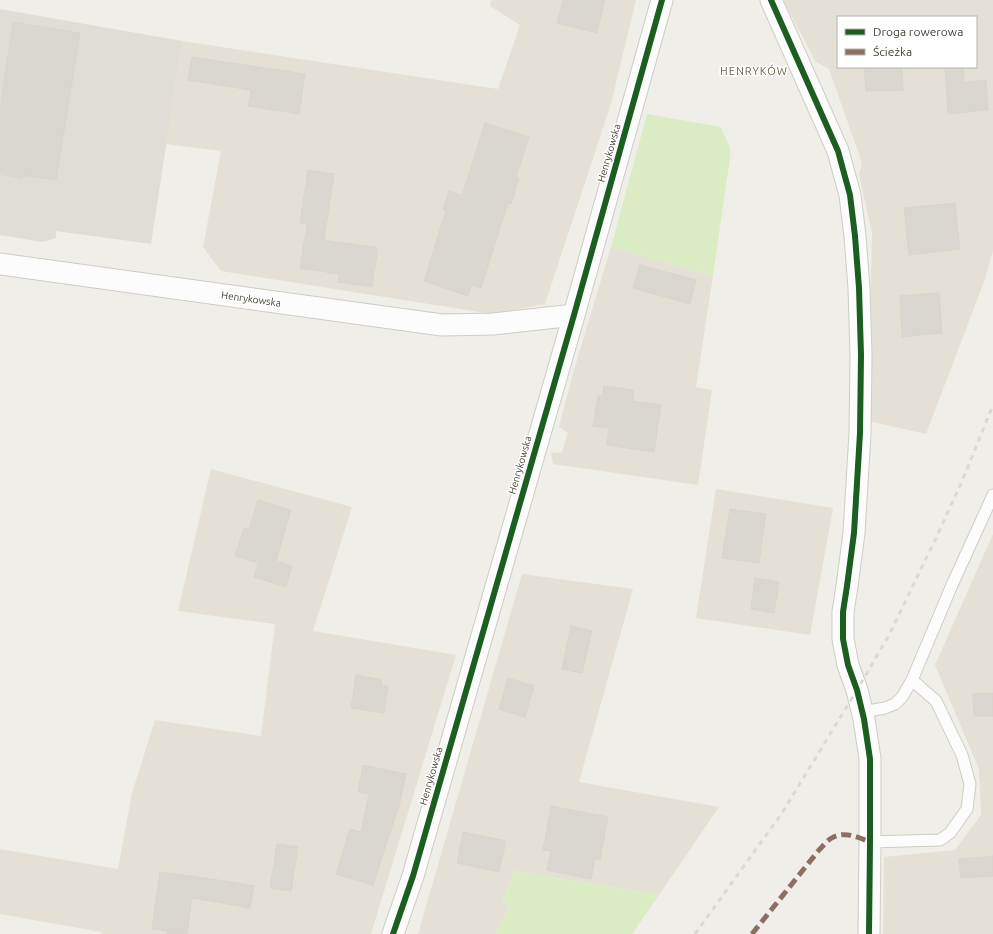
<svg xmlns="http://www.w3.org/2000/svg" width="993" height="934" viewBox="0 0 993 934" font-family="Ubuntu,sans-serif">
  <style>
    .residential { fill: #e5e0d5; fill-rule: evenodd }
    .industrial { fill: #e0ddd6 }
    .green { fill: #dbecc5 }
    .building { fill: #dad7d0; stroke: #d8d5cd }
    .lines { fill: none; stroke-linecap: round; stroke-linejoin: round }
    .lane-casing { stroke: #ceccc5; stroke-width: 13 }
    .street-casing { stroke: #ceccc5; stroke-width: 23 }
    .lane { stroke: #fdfcfc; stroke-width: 11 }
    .street { stroke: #fdfcfc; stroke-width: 21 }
    .rail { stroke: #d9d9d8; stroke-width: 3; stroke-dasharray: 5 5; stroke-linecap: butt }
    .quiet { stroke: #8d6e63; stroke-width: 5; stroke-dasharray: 10 5; stroke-linecap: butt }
    .cycleway-casing { stroke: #fff; stroke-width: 8 }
    .cycleway { stroke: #1b5e20; stroke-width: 6 }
    .labels { text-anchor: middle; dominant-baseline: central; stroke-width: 3; stroke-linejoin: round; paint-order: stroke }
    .street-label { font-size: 10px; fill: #464033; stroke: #fff }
    .neighbourhood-label { font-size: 11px; letter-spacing: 1px; fill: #6a5f4a; stroke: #fff }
  </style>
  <rect width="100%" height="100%" fill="#f0eee8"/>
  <g class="residential">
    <path d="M 491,0 L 636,0 L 611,104 L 545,304 L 492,314 L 221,271 L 203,247 L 221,151 L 166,144 L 182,41 L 498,89 L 520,25 L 490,6 Z"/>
    <path d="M 783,0 L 993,0 L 993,251 L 985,279 L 926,434 L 868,421 L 872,233 L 859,175 L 862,163 L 829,69 L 816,62 ZM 838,17 L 976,17 L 976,67 L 838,67 Z"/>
    <path d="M 611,247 L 713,276 L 696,387 L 712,390 L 698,485 L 553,464 L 551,453 L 562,452 L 568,433 L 559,427 L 574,370 Z"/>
    <path d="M 211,469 L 352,507 L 313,631 L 456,655 L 371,934 L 101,934 L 101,932 L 0,914 L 0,849 L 118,869 L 132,793 L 155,720 L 261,736 L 275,624 L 178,611 Z"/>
    <path d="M 716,489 L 833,508 L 810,635 L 696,618 Z"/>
    <path d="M 993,534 L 993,934 L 883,934 L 884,857 L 955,850 L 981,815 L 979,769 L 935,665 Z"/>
    <path d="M 522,574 L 633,589 L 579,782 L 719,807 L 659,895 L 514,871 L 502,903 L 510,904 L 496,934 L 418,934 Z"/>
  </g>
  <path class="industrial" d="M 0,9 L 182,41 L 151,244 L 56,231 L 56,238 L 42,242 L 0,235 Z"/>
  <g class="green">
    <path d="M 647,114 L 721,127 L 731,151 L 713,276 L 611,247 Z"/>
    <path d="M 514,871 L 659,895 L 632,934 L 496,934 L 510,905 L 502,903 Z"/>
  </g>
  <g class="building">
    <path d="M 563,0 L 605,0 L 597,33 L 557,23 Z"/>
    <path d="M 13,22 L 80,33 L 56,180 L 22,175 L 22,178 L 0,174 L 0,110 Z"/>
    <path d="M 192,57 L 305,74 L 299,114 L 248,106 L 251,90 L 188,80 Z"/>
    <path d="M 864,67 L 902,67 L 903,90 L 866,91 Z"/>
    <path d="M 945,67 L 963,67 L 964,82 L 986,80 L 988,110 L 948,114 Z"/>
    <path d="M 485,123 L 529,137 L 516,177 L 519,178 L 511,204 L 508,203 L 481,288 L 472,285 L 468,296 L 424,281 L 446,210 L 443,210 L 449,191 L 462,196 Z"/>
    <path d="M 308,170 L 334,174 L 324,240 L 378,248 L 372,287 L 338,282 L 339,274 L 300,268 L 307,224 L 300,223 Z"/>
    <path d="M 955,203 L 960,249 L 909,255 L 904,208 Z"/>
    <path d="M 640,265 L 696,280 L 690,304 L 633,288 Z"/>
    <path d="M 939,293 L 942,333 L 902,337 L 900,296 Z"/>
    <path d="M 604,386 L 634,390 L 633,401 L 661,405 L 654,452 L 607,445 L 609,428 L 593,426 L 598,396 L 603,396 Z"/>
    <path d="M 258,500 L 291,510 L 276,561 L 292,566 L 286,587 L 254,577 L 258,563 L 235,556 L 244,528 L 249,529 Z"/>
    <path d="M 730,509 L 766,514 L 759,563 L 722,558 Z"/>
    <path d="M 755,578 L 779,582 L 774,613 L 751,609 Z"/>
    <path d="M 571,626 L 592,631 L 582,673 L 562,669 Z"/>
    <path d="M 356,675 L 382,680 L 381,685 L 388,686 L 384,713 L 351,708 Z"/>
    <path d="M 508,678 L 534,686 L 525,717 L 499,709 Z"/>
    <path d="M 993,693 L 993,716 L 974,716 L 973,694 Z"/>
    <path d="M 363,765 L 406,774 L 398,811 L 397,811 L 373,885 L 336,874 L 350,829 L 361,832 L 369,794 L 358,792 Z"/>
    <path d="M 551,806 L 608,817 L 600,860 L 595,859 L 591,879 L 547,870 L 551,851 L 543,850 Z"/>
    <path d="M 463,832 L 506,841 L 499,872 L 457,863 Z"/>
    <path d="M 277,844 L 298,847 L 291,891 L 270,888 Z"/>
    <path d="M 993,856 L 993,876 L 961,878 L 959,859 Z"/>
    <path d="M 160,872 L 225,881 L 254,886 L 250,908 L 192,898 L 187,934 L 167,934 L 167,931 L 152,929 Z"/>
  </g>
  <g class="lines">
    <g class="lane-casing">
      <g id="lane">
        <path d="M 862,712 L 885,708 L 895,704 L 902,697 L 912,680 L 952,585 L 993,495"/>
        <path d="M 870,842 L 940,840 L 950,833 L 967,809 L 970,784 L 962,755 L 936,701 L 912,680"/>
      </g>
    </g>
    <g class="street-casing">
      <g id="street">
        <path d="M 771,0 L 838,151 L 850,195 L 855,236 L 859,288 L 861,355 L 860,433 L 854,533 L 847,586 L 843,612 L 843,639 L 848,665 L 857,690 L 864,719 L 870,759 L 870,842 L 869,934"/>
        <path d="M 0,264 L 442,325 L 493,324 L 574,315"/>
        <path d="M 393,934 L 413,876 L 574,315 L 662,0"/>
      </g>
    </g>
    <use href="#lane" class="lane"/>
    <use href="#street" class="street"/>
    <path class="rail" d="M 695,934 L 782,813 L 857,690 L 888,637 L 936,538 L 963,479 L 993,405"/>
    <path class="quiet" d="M 752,934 L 819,850 C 822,847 826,842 830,839 C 844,830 857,837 870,842"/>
    <g class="cycleway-casing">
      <g id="cycleway">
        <path d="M 771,0 L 838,151 L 850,195 L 855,236 L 859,288 L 861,355 L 860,433 L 854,533 L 847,586 L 843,612 L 843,639 L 848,665 L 857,690 L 864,719 L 870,759 L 870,842 L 869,934"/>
        <path d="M 393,934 L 413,876 L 574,315 L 662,0"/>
      </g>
    </g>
    <use href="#cycleway" class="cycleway"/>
  </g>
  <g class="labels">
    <g class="street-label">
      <text transform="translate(609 153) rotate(-74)">Henrykowska</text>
      <text transform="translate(251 299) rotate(8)">Henrykowska</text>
      <text transform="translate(520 465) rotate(-74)">Henrykowska</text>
      <text transform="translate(431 776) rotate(-74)">Henrykowska</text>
    </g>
    <g class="neighbourhood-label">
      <text x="754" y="71">HENRYKÓW</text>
    </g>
  </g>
  <rect x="837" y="16" width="140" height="52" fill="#ffffff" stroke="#b5b3ad"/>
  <rect x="845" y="29" width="20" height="6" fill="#1b5e20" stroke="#b5b3ad"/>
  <text x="873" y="36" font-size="12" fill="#464033">Droga rowerowa</text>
  <rect x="845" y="49" width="20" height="6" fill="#8d6e63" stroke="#b5b3ad"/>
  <text x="873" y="56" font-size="12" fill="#464033">Ścieżka</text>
</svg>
